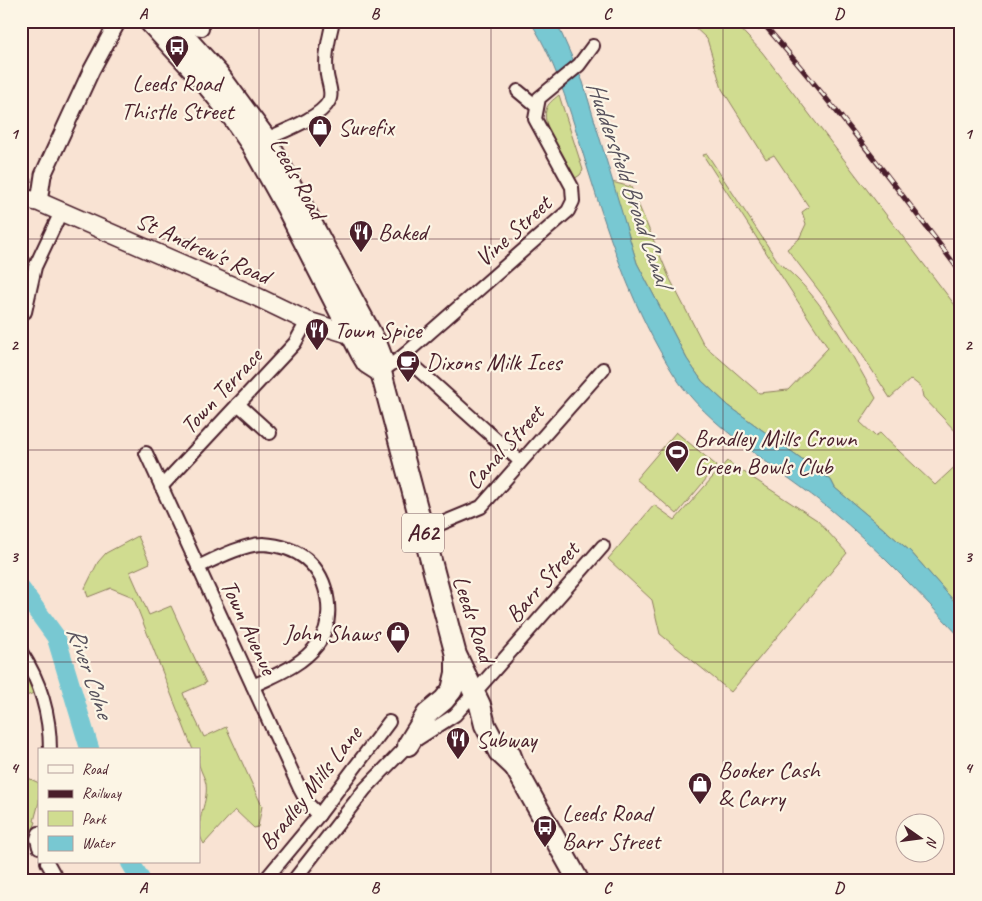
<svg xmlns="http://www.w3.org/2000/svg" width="982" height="901" viewBox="0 0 982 901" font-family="Caveat,sans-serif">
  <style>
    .green { fill: #d0dc90; stroke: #8d7e5e }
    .water { fill: #78c8d2; stroke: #66848f }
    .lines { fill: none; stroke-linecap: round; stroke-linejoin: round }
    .river { stroke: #78c8d2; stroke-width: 19 }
    .minor-casing { stroke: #4a1f2b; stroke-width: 16 }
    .tertiary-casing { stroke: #4a1f2b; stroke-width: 19 }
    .secondary-casing { stroke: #4a1f2b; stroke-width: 21 }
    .primary-casing { stroke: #4a1f2b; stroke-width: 24 }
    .minor { stroke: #fcf5e5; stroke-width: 12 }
    .tertiary { stroke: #fcf5e5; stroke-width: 15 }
    .secondary { stroke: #fcf5e5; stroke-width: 18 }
    .primary { stroke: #fcf5e5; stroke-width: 20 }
    .rail-casing { stroke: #4a1f2b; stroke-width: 5 }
    .rail { stroke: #fcf5e5; stroke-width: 3; stroke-dasharray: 9; stroke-linecap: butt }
    .grid { fill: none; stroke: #4a1f2b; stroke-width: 1; stroke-opacity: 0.55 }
    .labels { text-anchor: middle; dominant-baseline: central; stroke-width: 4.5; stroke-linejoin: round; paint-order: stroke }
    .shield { fill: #fcf5e5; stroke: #7f5f63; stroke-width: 1 }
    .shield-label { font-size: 22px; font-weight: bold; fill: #4a1f2b }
    .poi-label { font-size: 24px; fill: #4a1f2b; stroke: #fcf5e5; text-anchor: start }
    .street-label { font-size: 24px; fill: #4a1f2b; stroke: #fcf5e5 }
    .water-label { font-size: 25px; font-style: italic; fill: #58525d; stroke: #fcf5e5 }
    .neatline { fill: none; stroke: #4a1f2b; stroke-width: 2 }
    .grid-label { font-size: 16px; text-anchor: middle; font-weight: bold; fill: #4a1f2b }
  </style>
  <rect width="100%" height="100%" fill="#f9e3d3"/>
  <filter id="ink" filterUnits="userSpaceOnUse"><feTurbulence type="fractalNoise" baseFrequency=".02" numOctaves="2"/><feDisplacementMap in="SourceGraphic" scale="10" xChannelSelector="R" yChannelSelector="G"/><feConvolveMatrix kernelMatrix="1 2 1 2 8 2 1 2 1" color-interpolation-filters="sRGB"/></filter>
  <g filter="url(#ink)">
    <g class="green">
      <path d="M 688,21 L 733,21 L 762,52 L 961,313 L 961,437 L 923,397 L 921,387 L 911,379 L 890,398 L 830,305 L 787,249 L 799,239 L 806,224 L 802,212 L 809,207 L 774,155 L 766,159 L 722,89 L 707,39 Z"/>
      <path d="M 559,95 L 583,170 L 580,175 L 574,179 C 566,163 541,127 546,110 C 548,103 553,100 559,95 Z"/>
      <path d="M 707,154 L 779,263 C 824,298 848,349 876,398 L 860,422 L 875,436 L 880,433 L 935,485 L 961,461 L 961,609 L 910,551 L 835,488 L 831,480 L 729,406 L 702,381 L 687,359 L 637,263 L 612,182 L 631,187 L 670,279 L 704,345 L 759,393 L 788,390 L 828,348 L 703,155 Z"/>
      <path d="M 676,432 L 717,466 L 677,514 L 636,479 Z"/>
      <path d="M 727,461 L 817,520 L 847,553 L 731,692 L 660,634 L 652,600 L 608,559 L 654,505 L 675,520 Z"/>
      <path d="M 138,536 L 150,563 L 130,572 L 149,615 L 171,606 L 206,683 L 183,693 L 184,696 L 204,737 L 226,727 L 262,806 L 258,827 L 254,828 L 235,810 L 204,844 C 191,824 209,806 206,784 C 205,778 201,772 199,765 C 198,761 199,755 199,750 L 193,750 L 133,597 L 111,588 L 88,597 L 85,588 L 98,562 L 106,553 Z"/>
      <path d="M 21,662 L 34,693 L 21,698 Z"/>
      <path d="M 21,704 L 27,744 L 24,776 L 39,783 L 39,802 L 34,821 L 36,822 L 31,834 L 26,834 L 21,844 Z"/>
      <path d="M 21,857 L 29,872 L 25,875 L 27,880 L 21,880 Z"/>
    </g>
    <path class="water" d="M 530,21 L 556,21 L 583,82 L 637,263 L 687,359 L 702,381 L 729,406 L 831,480 L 835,488 L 910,551 L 961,609 L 961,638 C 919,593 878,549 831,510 C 782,470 705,426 673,373 C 634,311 611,243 589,173 C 573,122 559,66 530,21 Z"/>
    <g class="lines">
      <g class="river">
        <path d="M 21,589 L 56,637 L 90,750"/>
        <path d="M 130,862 L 141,880"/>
      </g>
      <g class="minor-casing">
        <g id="minor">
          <path d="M 175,25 L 202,29"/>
          <path d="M 518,91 L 536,106"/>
          <path d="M 260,142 C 278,133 320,119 329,101 C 333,93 328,83 327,75 C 324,57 329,38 333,21"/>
          <path d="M 25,312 L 35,267 L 61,212"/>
          <path d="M 403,356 L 520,461"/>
          <path d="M 381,372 L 403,356 L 568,211 L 573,201 L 572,187 L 535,119 L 539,98 L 579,65 L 593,46"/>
          <path d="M 238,404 L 270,433"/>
          <path d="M 146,453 L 300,789 L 308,804 L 319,815"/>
          <path d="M 161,487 L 295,343 L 307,321"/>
          <path d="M 423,531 L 481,507 L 603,369"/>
          <path d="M 198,567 C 215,559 244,544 263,544 C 278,545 294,549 306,559 C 330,579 336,621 317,645 C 301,666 275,675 253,686"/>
          <path d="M 21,652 C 40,681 50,715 50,750"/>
          <path d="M 39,833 L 37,839 L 39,847"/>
          <path d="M 47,862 L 57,880"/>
          <path d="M 265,880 L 319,815 L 389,722"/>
          <path d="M 294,880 L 365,789 L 408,745 L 455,715 L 603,546"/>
        </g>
      </g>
      <g class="tertiary-casing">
        <path id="tertiary" d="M 39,202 L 43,175 L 91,71 L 118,21"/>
      </g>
      <g class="secondary-casing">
        <path id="secondary" d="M 21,198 L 39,202 L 255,296 L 307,321 L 346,333 L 361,327"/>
      </g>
      <g class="primary-casing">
        <g id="primary">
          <path d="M 149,21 L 204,81 L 228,110 L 252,145 L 287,208 L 361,353 L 367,363 L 381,372"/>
          <path d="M 170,21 L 218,74 L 266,139 L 377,345 L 382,358 L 381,372 L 456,655 L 480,705 L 485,725 L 499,752 L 515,767"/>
          <path d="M 408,745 L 427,714 L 444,700 L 452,690 L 456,673 L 456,656"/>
          <path d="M 510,754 L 515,767 L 578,880"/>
        </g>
      </g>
      <use href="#minor" class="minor"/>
      <use href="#tertiary" class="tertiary"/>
      <use href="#secondary" class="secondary"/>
      <use href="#primary" class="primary"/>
      <g class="rail-casing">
        <path id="rail" d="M 761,21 C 832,102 897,187 961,273"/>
      </g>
      <use href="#rail" class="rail"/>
    </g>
  </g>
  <path class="grid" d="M 259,21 L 259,880M 491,21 L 491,880M 723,21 L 723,880M 21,239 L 961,239M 21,450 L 961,450M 21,662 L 961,662"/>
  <defs>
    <g id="bus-pin" transform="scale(1.25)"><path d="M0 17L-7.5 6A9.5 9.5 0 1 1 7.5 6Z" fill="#4a1f2b" stroke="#fcf5e5"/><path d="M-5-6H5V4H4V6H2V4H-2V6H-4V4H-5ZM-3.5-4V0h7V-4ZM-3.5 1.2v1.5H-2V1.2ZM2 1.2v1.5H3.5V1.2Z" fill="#fff"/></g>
    <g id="shop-pin" transform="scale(1.25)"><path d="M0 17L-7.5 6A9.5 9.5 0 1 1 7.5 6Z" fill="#4a1f2b" stroke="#fcf5e5"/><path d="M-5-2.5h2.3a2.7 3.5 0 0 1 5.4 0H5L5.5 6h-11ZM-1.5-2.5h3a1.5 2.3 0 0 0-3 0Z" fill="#fff"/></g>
    <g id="restaurant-pin" transform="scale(1.25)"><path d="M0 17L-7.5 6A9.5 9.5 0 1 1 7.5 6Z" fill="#4a1f2b" stroke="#fcf5e5"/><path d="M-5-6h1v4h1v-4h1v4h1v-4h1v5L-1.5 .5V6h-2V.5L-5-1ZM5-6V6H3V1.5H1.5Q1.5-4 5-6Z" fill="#fff"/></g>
    <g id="cafe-pin" transform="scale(1.25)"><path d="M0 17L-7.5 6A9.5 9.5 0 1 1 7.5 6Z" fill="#4a1f2b" stroke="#fcf5e5"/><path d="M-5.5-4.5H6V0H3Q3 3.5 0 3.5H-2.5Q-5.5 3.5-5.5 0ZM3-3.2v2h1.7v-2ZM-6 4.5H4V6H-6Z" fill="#fff"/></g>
    <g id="stadium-pin" transform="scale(1.25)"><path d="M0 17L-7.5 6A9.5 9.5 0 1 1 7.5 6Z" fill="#4a1f2b" stroke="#fcf5e5"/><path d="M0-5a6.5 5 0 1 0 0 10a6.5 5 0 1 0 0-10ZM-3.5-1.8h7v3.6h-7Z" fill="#fff"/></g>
  </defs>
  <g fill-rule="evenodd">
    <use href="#bus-pin" x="177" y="47"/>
    <use href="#shop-pin" x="320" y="127"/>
    <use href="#restaurant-pin" x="361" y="232"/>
    <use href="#restaurant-pin" x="317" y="330"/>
    <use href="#cafe-pin" x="408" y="362"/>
    <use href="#stadium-pin" x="677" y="452"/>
    <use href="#shop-pin" x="398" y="633"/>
    <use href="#restaurant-pin" x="458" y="739"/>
    <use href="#shop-pin" x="700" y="784"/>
    <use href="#bus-pin" x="545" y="827"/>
  </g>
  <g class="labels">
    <rect class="shield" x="402" y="513.5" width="42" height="39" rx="4"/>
    <g class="shield-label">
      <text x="423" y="533">A62</text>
    </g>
    <g class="poi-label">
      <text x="177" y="83" text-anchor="middle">Leeds Road<tspan x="177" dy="28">Thistle Street</tspan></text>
      <text x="338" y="127">Surefix</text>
      <text x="378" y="232">Baked</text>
      <text x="334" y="330">Town Spice</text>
      <text x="426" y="362">Dixons Milk Ices</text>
      <text x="694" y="438">Bradley Mills Crown<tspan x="694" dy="28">Green Bowls Club</tspan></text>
      <text x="380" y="633" text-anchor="end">John Shaws</text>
      <text x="476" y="739">Subway</text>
      <text x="718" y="770">Booker Cash<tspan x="718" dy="28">&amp; Carry</tspan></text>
      <text x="562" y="813">Leeds Road<tspan x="562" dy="28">Barr Street</tspan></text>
    </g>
    <g class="street-label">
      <text transform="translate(298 178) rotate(61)">Leeds Road</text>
      <text transform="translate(513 231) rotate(-42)">Vine Street</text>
      <text transform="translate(203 248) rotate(24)">St Andrew's Road</text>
      <text transform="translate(221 391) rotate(-47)">Town Terrace</text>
      <text transform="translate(504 447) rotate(-48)">Canal Street</text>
      <text transform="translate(542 582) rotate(-49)">Barr Street</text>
      <text transform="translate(474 619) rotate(72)">Leeds Road</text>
      <text transform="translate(249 627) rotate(65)">Town Avenue</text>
      <text transform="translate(310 788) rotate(-52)">Bradley Mills Lane</text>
    </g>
    <g class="water-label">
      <text transform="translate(629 183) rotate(71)">Huddersfield Broad Canal</text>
      <text transform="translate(90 672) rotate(71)">River Colne</text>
    </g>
  </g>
  <rect width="982" height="901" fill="none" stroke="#fcf5e5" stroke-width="55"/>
  <rect x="38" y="748" width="162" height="115" fill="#fcf5e5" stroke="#b59f9b"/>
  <rect x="48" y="765" width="25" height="8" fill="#fcf5e5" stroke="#b59f9b"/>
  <text x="82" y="774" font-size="15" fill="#4a1f2b">Road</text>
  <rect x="48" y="790" width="25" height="8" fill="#4a1f2b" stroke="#b59f9b"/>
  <text x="82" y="798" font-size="15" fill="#4a1f2b">Railway</text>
  <rect x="48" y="811" width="25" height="15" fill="#d0dc90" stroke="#b59f9b"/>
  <text x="82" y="824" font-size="15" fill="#4a1f2b">Park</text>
  <rect x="48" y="836" width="25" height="15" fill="#78c8d2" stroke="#b59f9b"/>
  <text x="82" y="848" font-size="15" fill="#4a1f2b">Water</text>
  <g transform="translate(920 838) rotate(104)"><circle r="24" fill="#fcf5e5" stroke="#b59f9b"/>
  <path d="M0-4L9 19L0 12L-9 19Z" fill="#4a1f2b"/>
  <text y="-8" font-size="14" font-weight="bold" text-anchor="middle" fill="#4a1f2b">N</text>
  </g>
  <rect x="28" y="28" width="926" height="846" class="neatline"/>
  <g class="grid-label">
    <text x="143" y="19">A</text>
    <text x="375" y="19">B</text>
    <text x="607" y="19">C</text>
    <text x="839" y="19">D</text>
    <text x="14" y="139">1</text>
    <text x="968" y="139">1</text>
    <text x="14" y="350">2</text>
    <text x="968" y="350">2</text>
    <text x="14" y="562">3</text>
    <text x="968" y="562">3</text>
    <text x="14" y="773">4</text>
    <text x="968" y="773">4</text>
    <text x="143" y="893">A</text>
    <text x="375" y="893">B</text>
    <text x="607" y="893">C</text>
    <text x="839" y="893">D</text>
  </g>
</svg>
